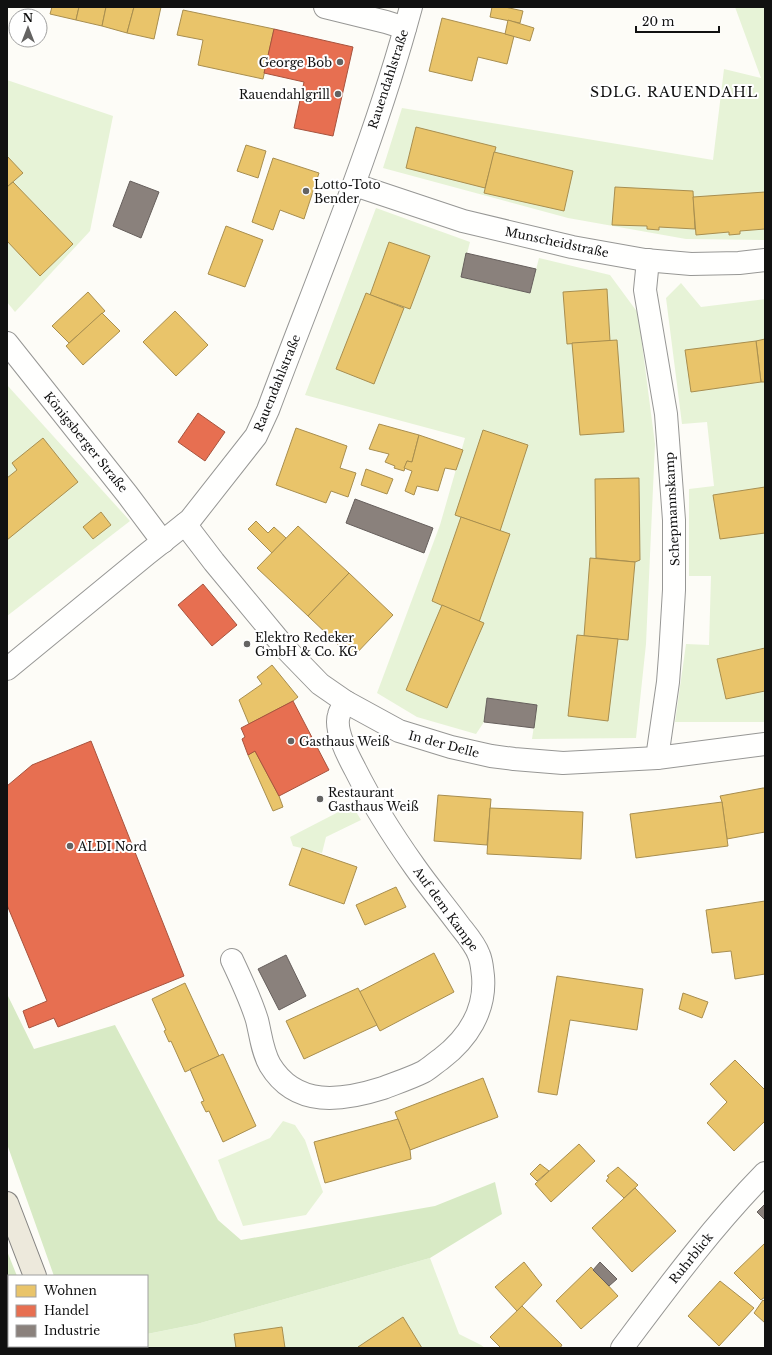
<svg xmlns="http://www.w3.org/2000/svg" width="772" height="1355" viewBox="0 0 772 1355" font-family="'Libre Baskerville',serif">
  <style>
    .green { fill: #e7f3d7 }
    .forest { fill: #d8eac5 }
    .homes { fill: #e9c46a; stroke: #a88e4f }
    .shops { fill: #e76f51; stroke: #a7533e }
    .industry { fill: #8a817c; stroke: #665f5c }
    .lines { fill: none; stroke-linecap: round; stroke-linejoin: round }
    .street-casing { stroke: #979795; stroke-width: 24 }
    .primary-casing { stroke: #858482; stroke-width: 24 }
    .street { stroke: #fffffe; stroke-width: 22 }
    .primary { stroke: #ede9dc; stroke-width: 22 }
    .poi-dot { fill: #646362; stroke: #fff; stroke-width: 1.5 }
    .labels { text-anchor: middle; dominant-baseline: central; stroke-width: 4; stroke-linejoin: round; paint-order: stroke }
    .poi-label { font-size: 12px; fill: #111; stroke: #fff; text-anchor: start }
    .street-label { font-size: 12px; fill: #111; stroke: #fff }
    .quarter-label { font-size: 14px; letter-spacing: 1px; fill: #111; stroke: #fff }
  </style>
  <rect width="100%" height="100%" fill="#fdfcf7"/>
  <g class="green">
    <path d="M 735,7 L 765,7 L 765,240 L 686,239 L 568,218 L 383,168 L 402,108 L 713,160 L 724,69 L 761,78 Z"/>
    <path d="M 7,80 L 113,116 L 90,231 L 15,312 L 7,302 Z"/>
    <path d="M 376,208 L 470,242 L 461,277 L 530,293 L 539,258 L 610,275 L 638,313 L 655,444 L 646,644 L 636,738 L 532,739 L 537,705 L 487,698 L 484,722 L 476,734 L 417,717 L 377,693 L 440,525 L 465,438 L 305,395 Z"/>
    <path d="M 681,283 L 701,307 L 765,299 L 765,722 L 675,722 L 686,644 L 709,645 L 711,576 L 689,576 L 689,489 L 714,486 L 707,422 L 682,424 L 666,298 Z"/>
    <path d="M 7,385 L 130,521 L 7,616 Z"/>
    <path d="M 352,805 L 361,820 L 326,837 L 322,853 L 293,846 L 290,837 Z"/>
    <path d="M 283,1121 L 295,1125 L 305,1140 L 323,1192 L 306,1215 L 243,1226 L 218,1160 L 270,1138 Z"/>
    <path d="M 430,1258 L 459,1334 L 481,1345 L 485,1348 L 143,1348 L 142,1346 L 147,1346 L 147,1334 L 197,1324 Z"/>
  </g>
  <g class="forest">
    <path d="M 7,994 L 34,1049 L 115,1025 L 218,1220 L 241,1240 L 435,1206 L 495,1182 L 502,1214 L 430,1258 L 197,1324 L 147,1334 L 147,1276 L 54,1276 L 7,1144 Z"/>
    <path d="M 7,1251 L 17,1276 L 9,1276 L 9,1346 L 41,1346 L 41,1348 L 7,1348 Z"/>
  </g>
  <g class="homes">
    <path d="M 52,7 L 79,7 L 76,20 L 50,14 Z"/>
    <path d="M 79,7 L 106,7 L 102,26 L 76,20 Z"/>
    <path d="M 106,7 L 134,7 L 127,33 L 102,26 Z"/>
    <path d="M 134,7 L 161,7 L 154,39 L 127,33 Z"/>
    <path d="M 492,7 L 505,7 L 523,11 L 520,23 L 490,17 Z"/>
    <path d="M 183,10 L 274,29 L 263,79 L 198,65 L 203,40 L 177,35 Z"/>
    <path d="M 442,18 L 514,36 L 507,64 L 478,57 L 472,81 L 429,71 Z"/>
    <path d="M 508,20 L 534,28 L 530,41 L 505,34 Z"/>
    <path d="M 416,127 L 496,147 L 485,188 L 406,168 Z"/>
    <path d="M 246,145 L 266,151 L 258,178 L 237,171 Z"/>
    <path d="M 494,152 L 573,171 L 564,211 L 484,193 Z"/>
    <path d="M 7,156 L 23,173 L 7,187 Z"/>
    <path d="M 273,158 L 319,173 L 304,219 L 280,210 L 273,230 L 252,222 Z"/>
    <path d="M 13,182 L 73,244 L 40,276 L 7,241 L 7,187 Z"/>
    <path d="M 615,187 L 693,191 L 695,229 L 659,227 L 659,230 L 647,229 L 647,226 L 612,225 Z"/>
    <path d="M 765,192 L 765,229 L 740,231 L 740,234 L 729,235 L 729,232 L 696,235 L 693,197 Z"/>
    <path d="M 226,226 L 263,240 L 245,287 L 208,274 Z"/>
    <path d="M 389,242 L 430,256 L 410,309 L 370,295 Z"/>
    <path d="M 607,289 L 610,341 L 567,344 L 563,292 Z"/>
    <path d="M 88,292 L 105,311 L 69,343 L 52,326 Z"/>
    <path d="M 366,293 L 404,308 L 374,384 L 336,369 Z"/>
    <path d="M 175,311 L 208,345 L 176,376 L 143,342 Z"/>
    <path d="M 102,313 L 120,331 L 83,365 L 66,346 Z"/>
    <path d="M 765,339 L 765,382 L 761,382 L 756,341 Z"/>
    <path d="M 617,340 L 624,432 L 580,435 L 572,343 Z"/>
    <path d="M 756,341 L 761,382 L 691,392 L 685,350 Z"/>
    <path d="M 379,424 L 419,435 L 412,462 L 407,461 L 404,471 L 394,468 L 395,466 L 385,462 L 389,454 L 369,449 Z"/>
    <path d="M 296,428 L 347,446 L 340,468 L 356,473 L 348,497 L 331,491 L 326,503 L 276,485 Z"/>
    <path d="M 483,430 L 528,445 L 500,531 L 455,515 Z"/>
    <path d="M 419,435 L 463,450 L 456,470 L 445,468 L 438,491 L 417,486 L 414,495 L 405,491 L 412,471 L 404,468 L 407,461 L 412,462 Z"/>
    <path d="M 43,438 L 78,482 L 7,540 L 7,478 L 17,470 L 12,463 Z"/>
    <path d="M 366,469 L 393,479 L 387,494 L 361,485 Z"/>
    <path d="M 639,478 L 640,560 L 635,562 L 596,558 L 595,479 Z"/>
    <path d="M 765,487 L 765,533 L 720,539 L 713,495 Z"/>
    <path d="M 101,512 L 111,525 L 93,539 L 83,527 Z"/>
    <path d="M 461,517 L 510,534 L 479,622 L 432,601 Z"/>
    <path d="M 256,521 L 268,533 L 274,527 L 286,538 L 272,553 L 248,529 Z"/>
    <path d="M 298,526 L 349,573 L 308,616 L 257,568 Z"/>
    <path d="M 590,558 L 635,562 L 628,640 L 584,636 Z"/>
    <path d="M 349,573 L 393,615 L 352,658 L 308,616 Z"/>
    <path d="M 442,605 L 484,623 L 447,708 L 406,690 Z"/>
    <path d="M 577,635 L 618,639 L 608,721 L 568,716 Z"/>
    <path d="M 765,648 L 765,691 L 726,699 L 717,659 Z"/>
    <path d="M 272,665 L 298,697 L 293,701 L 249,724 L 239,700 L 262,684 L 257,677 Z"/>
    <path d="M 255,751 L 279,796 L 283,807 L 273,811 L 248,755 Z"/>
    <path d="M 763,788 L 765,788 L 765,832 L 727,839 L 722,802 L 720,796 Z"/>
    <path d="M 438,795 L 491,799 L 487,845 L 434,841 Z"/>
    <path d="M 722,802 L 728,846 L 636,858 L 630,814 Z"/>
    <path d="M 490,808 L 583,812 L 581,859 L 487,854 Z"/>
    <path d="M 302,848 L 357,867 L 344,904 L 289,885 Z"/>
    <path d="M 396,887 L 406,907 L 365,925 L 356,905 Z"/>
    <path d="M 765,901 L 765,974 L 735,979 L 731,951 L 712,953 L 706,910 Z"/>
    <path d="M 434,953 L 454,992 L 380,1031 L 359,992 Z"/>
    <path d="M 557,976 L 643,989 L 637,1030 L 570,1020 L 557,1095 L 538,1092 Z"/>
    <path d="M 185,983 L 219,1056 L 185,1072 L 171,1041 L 169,1042 L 164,1031 L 166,1030 L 152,999 Z"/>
    <path d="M 358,988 L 377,1025 L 304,1059 L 286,1021 Z"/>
    <path d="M 683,993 L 708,1002 L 702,1018 L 679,1009 Z"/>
    <path d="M 223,1054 L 256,1126 L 223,1142 L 209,1111 L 206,1112 L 201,1102 L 204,1101 L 190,1069 Z"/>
    <path d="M 735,1060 L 765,1090 L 765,1121 L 734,1151 L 707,1123 L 727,1102 L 710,1084 Z"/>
    <path d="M 483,1078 L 498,1117 L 410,1150 L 395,1112 Z"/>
    <path d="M 398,1119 L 410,1150 L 411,1159 L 325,1183 L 314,1142 Z"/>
    <path d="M 579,1144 L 595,1161 L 551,1202 L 535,1184 Z"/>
    <path d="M 540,1164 L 549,1171 L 537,1181 L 530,1174 Z"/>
    <path d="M 618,1167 L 638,1185 L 624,1198 L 606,1181 L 609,1177 L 607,1176 Z"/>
    <path d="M 635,1188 L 676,1231 L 632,1272 L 592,1228 Z"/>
    <path d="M 765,1243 L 765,1297 L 761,1300 L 734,1273 Z"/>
    <path d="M 524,1262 L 542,1285 L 517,1311 L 495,1287 Z"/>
    <path d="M 591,1267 L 618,1296 L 581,1329 L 556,1301 Z"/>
    <path d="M 720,1281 L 754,1308 L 719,1346 L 688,1316 Z"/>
    <path d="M 763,1300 L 765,1302 L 765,1323 L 754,1313 Z"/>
    <path d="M 522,1306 L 562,1345 L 560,1348 L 501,1348 L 490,1337 Z"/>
    <path d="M 403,1317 L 422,1348 L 359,1348 L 358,1347 Z"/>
    <path d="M 282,1327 L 285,1348 L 236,1348 L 234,1334 Z"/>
  </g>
  <g class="shops">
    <path d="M 274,29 L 353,47 L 333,136 L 294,128 L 304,82 L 264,73 Z"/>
    <path d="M 198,413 L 225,432 L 205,461 L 178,442 Z"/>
    <path d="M 203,584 L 237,625 L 212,646 L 178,605 Z"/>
    <path d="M 293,701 L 329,770 L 279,796 L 255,751 L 248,755 L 242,739 L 245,737 L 241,728 Z"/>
    <path d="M 91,741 L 184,976 L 58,1027 L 54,1018 L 29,1028 L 23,1011 L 47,1001 L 7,905 L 7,786 L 32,765 Z"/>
  </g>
  <g class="industry">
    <path d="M 130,181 L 159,192 L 141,238 L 113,226 Z"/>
    <path d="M 466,253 L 536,269 L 530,293 L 461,277 Z"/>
    <path d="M 355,499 L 433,528 L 424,553 L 346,523 Z"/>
    <path d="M 487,698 L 537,705 L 534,728 L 484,722 Z"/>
    <path d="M 286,955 L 306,996 L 279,1010 L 258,969 Z"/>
    <path d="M 765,1204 L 765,1220 L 757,1212 Z"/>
    <path d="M 600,1262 L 617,1279 L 609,1286 L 593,1270 Z"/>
  </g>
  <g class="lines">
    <g class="street-casing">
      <g id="street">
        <path d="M 325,7 L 386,22 L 405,28"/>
        <path d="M 355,185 L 463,221 L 572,247 L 645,260 L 691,264 L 739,263 L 765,260"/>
        <path d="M 648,260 L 645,290 L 666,414 L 674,520 L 674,590 L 670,656 L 668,682 L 657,758"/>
        <path d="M 7,343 L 127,494 L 163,542"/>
        <path d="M 185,524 L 214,562 L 286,649 L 320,684 L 346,702 L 399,731 L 451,747 L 491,756 L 514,759 L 563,763 L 657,758 L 765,744"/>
        <path d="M 7,669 L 147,554 L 190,520 L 256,436 L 268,410 C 318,276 374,145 411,7"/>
        <path d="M 232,960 C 241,979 251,1000 257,1020 C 261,1036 262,1051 270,1065 C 296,1108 342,1101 383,1088 C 396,1083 411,1078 423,1072 C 429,1069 435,1063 441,1059 C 467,1039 486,1011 483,976 C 482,969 482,962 479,955 C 475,944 466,934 459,925 C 445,906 429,887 415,867 C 393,836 372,803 355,769 C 348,756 334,729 339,715 C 340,710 344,706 346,702"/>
        <path d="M 622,1348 C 667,1288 712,1227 765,1173"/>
      </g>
    </g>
    <g class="primary-casing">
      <g id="primary">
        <path d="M 7,1203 L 35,1276"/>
        <path d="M 59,1346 L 60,1348"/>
      </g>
    </g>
    <use href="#street" class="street"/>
    <use href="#primary" class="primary"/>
  </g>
  <g class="poi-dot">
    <circle cx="340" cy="62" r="4"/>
    <circle cx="338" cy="94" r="4"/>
    <circle cx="306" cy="191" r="4"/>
    <circle cx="247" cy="644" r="4"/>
    <circle cx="291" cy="741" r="4"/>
    <circle cx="320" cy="799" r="4"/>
    <circle cx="70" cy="846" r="4"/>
  </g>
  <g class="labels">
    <g class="poi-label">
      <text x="332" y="62" text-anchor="end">George Bob</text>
      <text x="330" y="94" text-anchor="end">Rauendahlgrill</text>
      <text x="314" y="184">Lotto-Toto<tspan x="314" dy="14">Bender</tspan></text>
      <text x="255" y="637">Elektro Redeker<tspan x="255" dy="14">GmbH &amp; Co. KG</tspan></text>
      <text x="299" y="741">Gasthaus Weiß</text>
      <text x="328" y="792">Restaurant<tspan x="328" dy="14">Gasthaus Weiß</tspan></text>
      <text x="78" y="846">ALDI Nord</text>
    </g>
    <g class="street-label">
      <text transform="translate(388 79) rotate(-72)">Rauendahlstraße</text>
      <text transform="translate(557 242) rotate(12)">Munscheidstraße</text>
      <text transform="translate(277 383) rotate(-68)">Rauendahlstraße</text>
      <text transform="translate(86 442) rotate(51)">Königsberger Straße</text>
      <text transform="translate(672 509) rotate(-93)">Schepmannskamp</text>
      <text transform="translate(444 744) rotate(15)">In der Delle</text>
      <text transform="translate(446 909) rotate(54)">Auf dem Kampe</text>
      <text transform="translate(691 1258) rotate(-51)">Ruhrblick</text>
    </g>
    <g class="quarter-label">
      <text x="674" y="92">SDLG. RAUENDAHL</text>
    </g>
  </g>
  <rect width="772" height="1355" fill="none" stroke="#111111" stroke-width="16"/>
  <rect x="8" y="1275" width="140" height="72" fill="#ffffff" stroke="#a0a0a0"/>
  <rect x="16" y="1285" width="20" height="12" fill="#e9c46a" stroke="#a0a0a0"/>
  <text x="44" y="1295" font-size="12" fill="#111111">Wohnen</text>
  <rect x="16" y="1305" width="20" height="12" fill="#e76f51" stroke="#a0a0a0"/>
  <text x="44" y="1315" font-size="12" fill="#111111">Handel</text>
  <rect x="16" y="1325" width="20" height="12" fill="#8a817c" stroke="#a0a0a0"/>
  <text x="44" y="1335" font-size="12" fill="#111111">Industrie</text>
  <g transform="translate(28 28)"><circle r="19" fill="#ffffff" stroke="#a0a0a0"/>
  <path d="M0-3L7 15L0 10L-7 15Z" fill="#646362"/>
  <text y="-6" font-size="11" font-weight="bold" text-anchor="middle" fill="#111111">N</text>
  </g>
  <path d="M636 26v6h83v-6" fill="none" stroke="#111111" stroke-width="2"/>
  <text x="642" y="26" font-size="12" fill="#111111" stroke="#ffffff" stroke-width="3" paint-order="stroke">20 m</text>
</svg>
